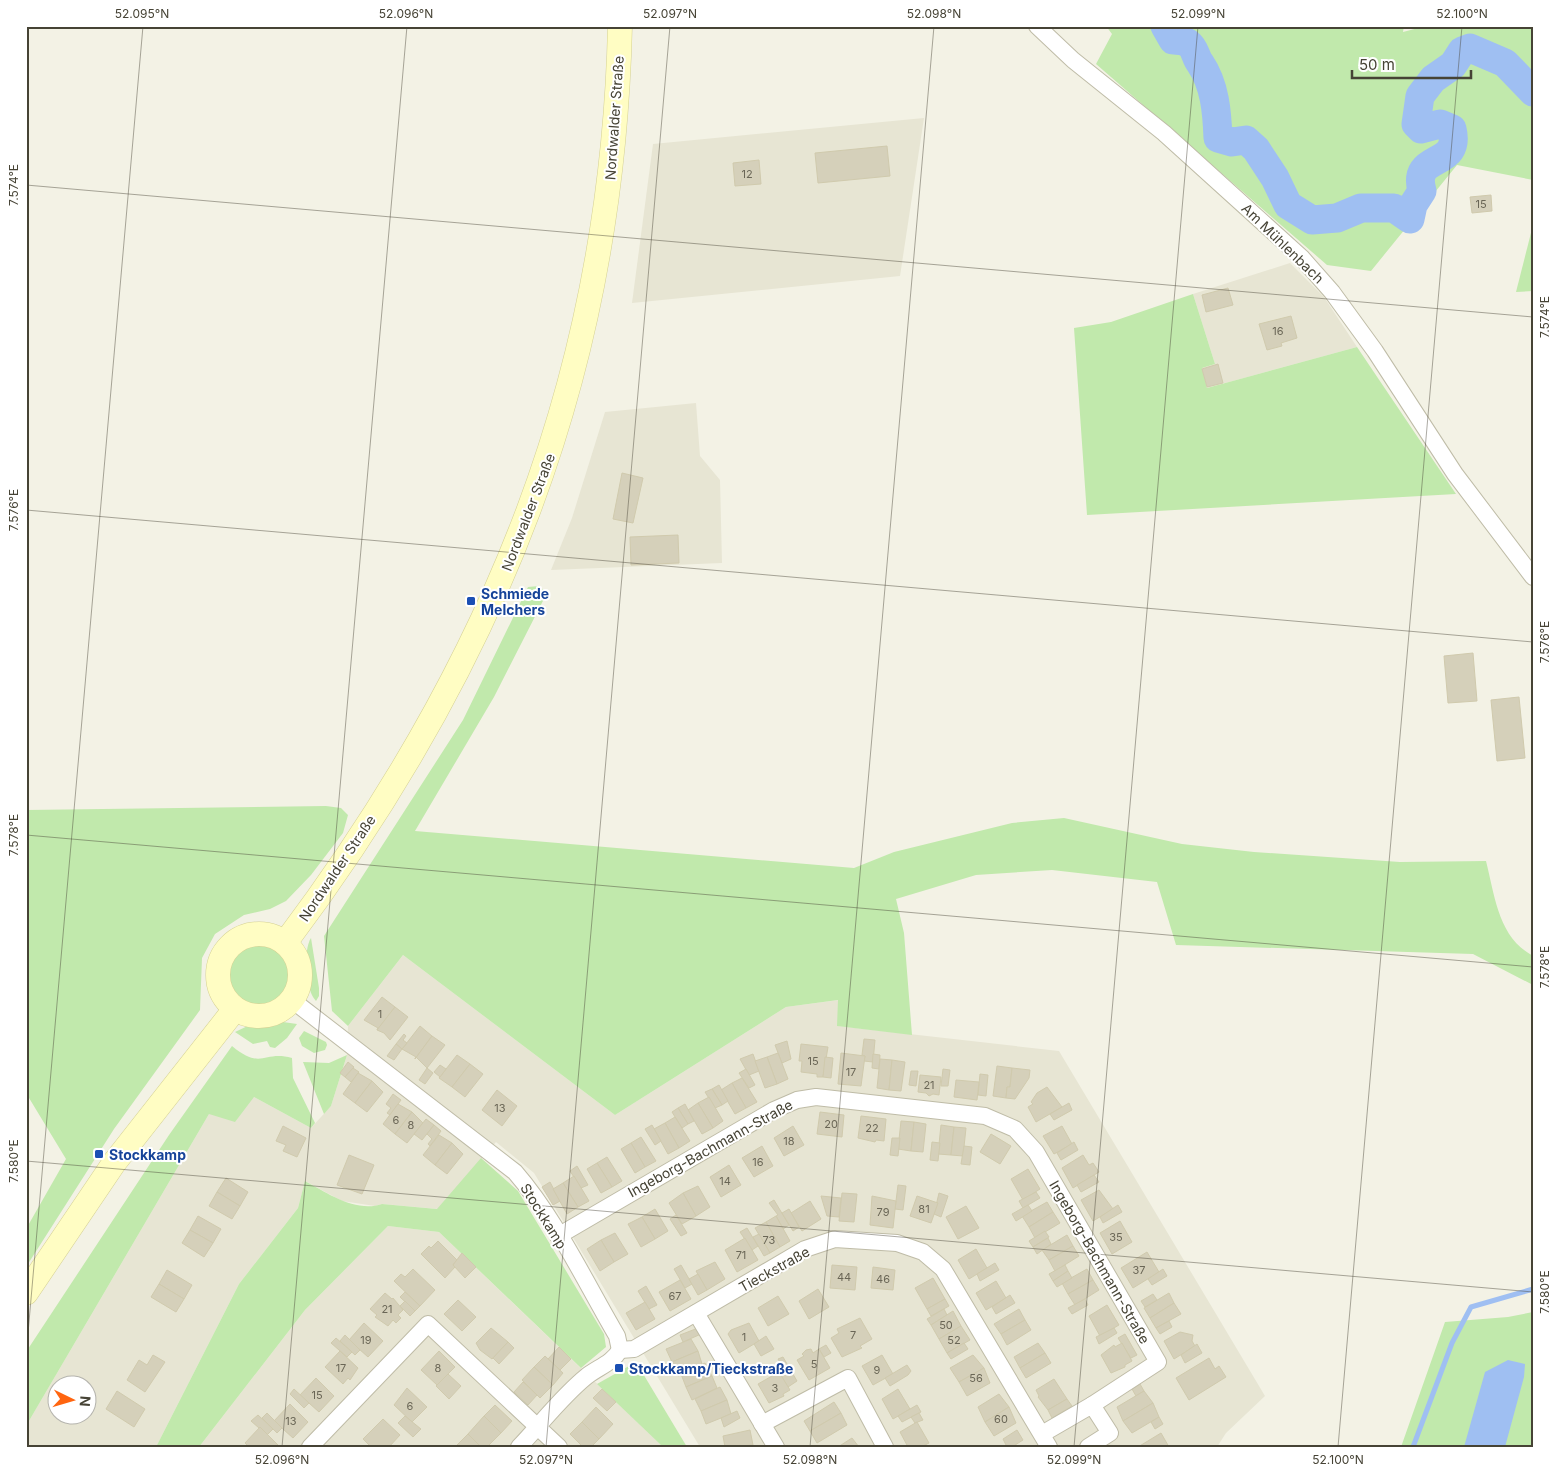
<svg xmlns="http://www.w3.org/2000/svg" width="1559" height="1473" viewBox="0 0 1559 1473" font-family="Inter,sans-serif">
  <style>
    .residential { fill: #e7e5d3; fill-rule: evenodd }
    .green { fill: #c1e9ac }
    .water { fill: #9fbff2 }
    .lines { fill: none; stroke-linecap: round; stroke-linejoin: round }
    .stream { stroke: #9fbff2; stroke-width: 5 }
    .river { stroke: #9fbff2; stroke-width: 29 }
    .building { fill: #d5d0ba; stroke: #d0caad }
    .minor-casing { stroke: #bfbca7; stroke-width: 18 }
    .secondary-casing { stroke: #d5d193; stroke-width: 25 }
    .minor { stroke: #fff; stroke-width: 16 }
    .secondary { stroke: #fffdc3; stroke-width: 24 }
    .ticks { fill: none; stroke: #464335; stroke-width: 1; stroke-opacity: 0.45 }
    .transit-dot { fill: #1a4fb4; stroke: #fff; stroke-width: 2 }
    .labels { text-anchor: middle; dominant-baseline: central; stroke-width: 4; stroke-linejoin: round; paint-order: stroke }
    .number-label { font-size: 11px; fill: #6a6656 }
    .street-label { font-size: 14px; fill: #464335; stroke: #fff }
    .transit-label { font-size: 14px; font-weight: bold; fill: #164399; stroke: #fff; text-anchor: start }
    .neatline { fill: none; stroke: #464335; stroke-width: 2 }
    .ticks-label { font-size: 12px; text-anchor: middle; fill: #464335 }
  </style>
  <rect width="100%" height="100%" fill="#f3f2e5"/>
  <g class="residential">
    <path d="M 924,118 L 900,276 L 632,303 L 653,144 Z"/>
    <path d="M 1290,263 L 1324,297 L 1357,347 L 1207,388 L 1201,368 L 1215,364 L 1193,294 Z"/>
    <path d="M 696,403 L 700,456 L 720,480 L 722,563 L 551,570 L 572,518 L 605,412 Z"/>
    <path d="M 403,955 L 615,1115 L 786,1007 L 839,1000 L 838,1026 L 1059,1051 L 1265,1396 L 1226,1433 L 1217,1447 L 700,1447 L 534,1173 L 496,1142 L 438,1209 L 382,1204 L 375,1206 L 342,1201 L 305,1181 L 298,1208 L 239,1284 L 156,1447 L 26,1447 L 26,1426 L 209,1114 L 254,1097 L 311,1128 L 331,1106 L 347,1055 L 348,1026 ZM 58,1386 L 88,1386 L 88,1416 L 58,1416 Z"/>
    <path d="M 388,1226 L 439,1232 L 663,1447 L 199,1447 L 305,1310 Z"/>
  </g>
  <g class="green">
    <path d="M 1106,26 L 1404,26 L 1403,32 L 1426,26 L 1533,26 L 1533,180 L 1457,165 L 1371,271 L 1327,265 L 1096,64 L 1112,34 Z"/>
    <path d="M 1533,225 L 1533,291 L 1516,292 Z"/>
    <path d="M 1193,294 L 1215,364 L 1202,368 L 1207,388 L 1357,347 L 1456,494 L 1087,515 L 1074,328 L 1111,322 Z"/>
    <path d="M 539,586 L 547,593 L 494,697 L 415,831 L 854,868 L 894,852 L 1012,823 L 1064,818 L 1182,844 L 1254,852 L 1400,862 L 1486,861 C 1495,896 1498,937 1533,956 L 1533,985 L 1473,954 L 1176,945 L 1157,882 L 1052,870 L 976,875 L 896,899 L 904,933 L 912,1035 L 837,1026 L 838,1000 L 786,1007 L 615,1115 L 403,955 L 348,1026 L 332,1011 L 324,936 L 463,720 L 528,587 Z"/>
    <path d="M 326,806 L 341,808 L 348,815 L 343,833 L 311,875 L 286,901 L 270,909 L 244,915 L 215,934 L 202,958 L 200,1010 L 114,1129 L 26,1267 L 26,1229 L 66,1159 L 26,1093 L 26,810 Z"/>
    <path d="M 311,938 L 319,988 L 319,996 L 316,1001 C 305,990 303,950 311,938 Z"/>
    <circle cx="259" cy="975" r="31"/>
    <path d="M 276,1021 L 297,1024 L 287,1038 L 275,1048 L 270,1047 L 267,1041 L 253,1044 L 235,1032 L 254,1023 Z"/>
    <path d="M 304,1031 L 326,1042 L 327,1045 L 325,1050 L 314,1053 L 302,1046 L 299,1038 Z"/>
    <path d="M 232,1046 C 262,1071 263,1050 292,1058 L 293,1078 L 315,1123 L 311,1128 L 254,1097 L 235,1122 L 209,1114 L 26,1426 L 26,1352 L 169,1135 Z"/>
    <path d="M 347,1055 L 331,1106 L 324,1114 L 303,1062 L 329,1063 Z"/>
    <path d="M 481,1158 L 518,1191 L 604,1334 L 606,1347 L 581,1368 L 439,1232 L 388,1226 L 305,1310 L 199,1447 L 156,1447 L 239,1284 L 298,1208 L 305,1181 C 327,1193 356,1213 382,1204 L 437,1209 Z"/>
    <path d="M 1533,1312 L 1533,1447 L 1401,1447 L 1445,1322 L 1508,1317 Z"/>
    <path d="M 636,1362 L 687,1447 L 663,1447 L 597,1384 Z"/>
  </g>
  <path class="water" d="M 1508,1360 L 1525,1364 L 1524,1377 L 1505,1447 L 1464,1447 L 1485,1372 Z"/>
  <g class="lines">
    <path class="stream" d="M 1413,1447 L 1452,1343 L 1471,1307 L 1533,1289"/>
    <path class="river" d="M 1165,26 L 1173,40 C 1178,40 1185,41 1188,43 C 1196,49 1195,57 1200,63 C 1215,85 1217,112 1218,138 L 1232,142 L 1246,140 L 1256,149 L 1275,178 L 1288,205 L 1312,220 L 1337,218 L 1361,208 L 1394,208 L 1410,219 L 1413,205 L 1422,191 C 1411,151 1462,170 1452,129 L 1440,124 L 1421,129 L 1416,124 L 1420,96 L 1433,79 L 1453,65 L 1462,51 L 1470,48 L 1505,63 L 1533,92"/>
  </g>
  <g class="building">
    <path d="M 887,146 L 890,176 L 818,183 L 815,153 Z"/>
    <path d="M 759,160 L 761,184 L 735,186 L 733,163 Z"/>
    <path d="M 1491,195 L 1492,211 L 1472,213 L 1470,197 Z"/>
    <path d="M 1228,288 L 1233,305 L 1206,312 L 1202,295 Z"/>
    <path d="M 1291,316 L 1297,338 L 1281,343 L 1282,346 L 1267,350 L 1259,324 Z"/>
    <path d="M 1218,364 L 1223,383 L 1207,387 L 1202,369 Z"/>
    <path d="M 622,473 L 643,478 L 633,523 L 613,519 Z"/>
    <path d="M 678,535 L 679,563 L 631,565 L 630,537 Z"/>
    <path d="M 1473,653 L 1477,701 L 1448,703 L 1444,656 Z"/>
    <path d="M 1519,697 L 1525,758 L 1497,761 L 1491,700 Z"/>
    <path d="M 382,997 L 395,1007 L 377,1030 L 378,1028 L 364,1020 Z"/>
    <path d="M 395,1007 L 408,1017 L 390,1040 L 384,1033 L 377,1030 Z"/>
    <path d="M 420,1026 L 432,1036 L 415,1059 L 416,1057 L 402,1049 Z"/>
    <path d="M 404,1034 L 406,1036 L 403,1040 L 407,1043 L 402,1049 L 396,1044 Z"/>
    <path d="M 432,1036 L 445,1045 L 427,1068 L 416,1057 L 415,1059 Z"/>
    <path d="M 864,1039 L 875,1040 L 873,1062 L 864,1061 L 865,1056 L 862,1055 Z"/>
    <path d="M 787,1041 L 791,1059 L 782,1063 L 775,1045 Z"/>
    <path d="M 396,1044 L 402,1049 L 394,1060 L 387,1056 Z"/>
    <path d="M 801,1044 L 828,1047 L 823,1077 L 817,1077 L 817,1074 L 801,1072 L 802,1061 L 799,1061 Z"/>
    <path d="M 778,1053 L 788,1079 L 777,1084 L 767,1057 Z"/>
    <path d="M 841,1053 L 865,1056 L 861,1086 L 838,1084 Z"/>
    <path d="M 753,1054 L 759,1071 L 749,1075 L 740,1059 Z"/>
    <path d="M 873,1054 L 880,1055 L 879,1069 L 872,1068 Z"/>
    <path d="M 457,1055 L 470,1064 L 452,1087 L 439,1078 Z"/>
    <path d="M 767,1057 L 777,1084 L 765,1088 L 755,1061 Z"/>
    <path d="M 825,1057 L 833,1058 L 831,1078 L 823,1077 Z"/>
    <path d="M 880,1059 L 892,1060 L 889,1090 L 877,1088 Z"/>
    <path d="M 892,1060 L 905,1062 L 901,1091 L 889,1090 Z"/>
    <path d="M 348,1062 L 354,1067 L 345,1077 L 340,1073 Z"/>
    <path d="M 470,1064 L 483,1074 L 465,1097 L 452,1087 Z"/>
    <path d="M 440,1065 L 446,1069 L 440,1077 L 434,1072 Z"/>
    <path d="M 997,1066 L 1012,1068 L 1010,1087 L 1007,1087 L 1006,1098 L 993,1096 Z"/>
    <path d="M 353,1068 L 359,1072 L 351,1082 L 345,1077 Z"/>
    <path d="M 427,1068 L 433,1073 L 425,1084 L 419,1080 Z"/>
    <path d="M 1012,1068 L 1030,1070 L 1029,1078 L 1015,1099 L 1006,1098 L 1007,1087 L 1010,1087 Z"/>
    <path d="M 746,1069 L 755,1085 L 749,1088 L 739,1073 Z"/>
    <path d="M 943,1069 L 950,1070 L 948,1086 L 941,1086 Z"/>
    <path d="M 911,1071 L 918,1071 L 916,1086 L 909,1085 Z"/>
    <path d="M 358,1073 L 372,1081 L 355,1103 L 343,1094 Z"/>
    <path d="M 980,1074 L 988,1075 L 986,1096 L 978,1095 Z"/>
    <path d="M 920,1075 L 941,1077 L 939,1095 L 933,1094 L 929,1096 L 926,1093 L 918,1092 Z"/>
    <path d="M 742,1078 L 757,1102 L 746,1108 L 732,1083 Z"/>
    <path d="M 956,1080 L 979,1082 L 977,1100 L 954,1097 Z"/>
    <path d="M 372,1081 L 383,1092 L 367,1112 L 355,1103 Z"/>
    <path d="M 732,1083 L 746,1108 L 735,1114 L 721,1090 Z"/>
    <path d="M 719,1085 L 728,1101 L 722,1105 L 712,1089 Z"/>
    <path d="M 1047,1087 L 1062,1107 L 1036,1122 L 1028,1107 L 1033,1104 L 1031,1102 L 1037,1093 Z"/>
    <path d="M 712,1089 L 722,1105 L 715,1108 L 705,1092 Z"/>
    <path d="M 497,1090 L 517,1106 L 502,1126 L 482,1110 Z"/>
    <path d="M 393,1094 L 401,1100 L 390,1115 L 387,1113 L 391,1108 L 386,1104 Z"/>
    <path d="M 709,1097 L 723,1121 L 713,1128 L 698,1103 Z"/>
    <path d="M 698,1103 L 713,1128 L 702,1134 L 688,1110 Z"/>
    <path d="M 1069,1103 L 1072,1110 L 1054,1120 L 1050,1114 Z"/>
    <path d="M 398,1104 L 412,1112 L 395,1134 L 383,1124 Z"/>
    <path d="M 685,1104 L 694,1121 L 688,1124 L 678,1108 Z"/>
    <path d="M 678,1108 L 688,1124 L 682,1128 L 672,1112 Z"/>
    <path d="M 412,1112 L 423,1123 L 407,1143 L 395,1134 Z"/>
    <path d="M 820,1112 L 844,1115 L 842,1137 L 817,1134 Z"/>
    <path d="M 861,1116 L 886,1119 L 884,1141 L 876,1140 L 875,1142 L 858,1138 Z"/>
    <path d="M 675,1117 L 690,1141 L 679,1148 L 665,1123 Z"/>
    <path d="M 426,1119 L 434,1125 L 422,1140 L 414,1134 Z"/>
    <path d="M 901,1121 L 914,1122 L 911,1151 L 898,1149 Z"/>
    <path d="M 914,1122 L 926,1124 L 923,1152 L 911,1151 Z"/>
    <path d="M 665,1123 L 679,1148 L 668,1154 L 654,1129 Z"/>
    <path d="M 434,1125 L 441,1131 L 430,1146 L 428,1144 L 432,1139 L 427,1134 Z"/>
    <path d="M 652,1125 L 661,1141 L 655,1145 L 645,1129 Z"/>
    <path d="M 941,1125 L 954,1127 L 951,1155 L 938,1154 Z"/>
    <path d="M 283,1126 L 306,1138 L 297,1157 L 283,1151 L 286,1145 L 276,1141 Z"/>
    <path d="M 793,1126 L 804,1145 L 784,1156 L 774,1138 Z"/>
    <path d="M 1062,1126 L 1072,1144 L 1054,1154 L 1043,1136 Z"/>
    <path d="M 954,1127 L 966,1128 L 963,1156 L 951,1155 Z"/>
    <path d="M 991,1134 L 1011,1146 L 1000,1164 L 980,1152 Z"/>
    <path d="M 439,1135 L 452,1143 L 435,1165 L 423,1155 Z"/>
    <path d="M 641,1137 L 656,1161 L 645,1167 L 631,1143 Z"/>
    <path d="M 892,1138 L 900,1138 L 898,1156 L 890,1155 Z"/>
    <path d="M 932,1142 L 940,1143 L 938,1161 L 930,1160 Z"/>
    <path d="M 1074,1142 L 1078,1150 L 1061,1160 L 1057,1153 Z"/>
    <path d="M 452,1143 L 463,1154 L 447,1174 L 435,1165 Z"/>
    <path d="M 631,1143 L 645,1167 L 635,1173 L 621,1149 Z"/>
    <path d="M 762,1146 L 773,1166 L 754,1177 L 742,1158 Z"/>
    <path d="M 964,1146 L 972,1147 L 970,1165 L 961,1164 Z"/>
    <path d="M 349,1155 L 374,1165 L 362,1194 L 337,1185 Z"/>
    <path d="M 1083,1155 L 1089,1165 L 1093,1163 L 1099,1172 L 1073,1188 L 1062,1168 Z"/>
    <path d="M 607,1157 L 622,1181 L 612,1187 L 597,1163 Z"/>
    <path d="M 597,1163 L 612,1187 L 601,1193 L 587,1169 Z"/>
    <path d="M 729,1165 L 741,1185 L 721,1197 L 710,1177 Z"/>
    <path d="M 577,1166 L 588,1185 L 581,1188 L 570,1171 Z"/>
    <path d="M 1028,1169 L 1040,1189 L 1023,1200 L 1011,1179 Z"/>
    <path d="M 1094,1175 L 1099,1182 L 1081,1192 L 1077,1185 Z"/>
    <path d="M 574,1176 L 589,1201 L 578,1207 L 563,1183 Z"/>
    <path d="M 226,1178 L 248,1192 L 240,1206 L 217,1192 Z"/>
    <path d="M 550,1182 L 560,1201 L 553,1205 L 542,1187 Z"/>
    <path d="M 563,1183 L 578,1207 L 567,1214 L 553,1189 Z"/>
    <path d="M 898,1185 L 906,1186 L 903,1210 L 895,1209 Z"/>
    <path d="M 698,1186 L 710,1207 L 696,1216 L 683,1193 Z"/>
    <path d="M 1099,1190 L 1113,1209 L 1093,1221 L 1081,1200 Z"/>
    <path d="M 217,1192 L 240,1206 L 232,1219 L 209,1206 Z"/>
    <path d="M 1036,1192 L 1040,1198 L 1023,1208 L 1019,1201 Z"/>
    <path d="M 683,1193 L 696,1216 L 682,1224 L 669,1203 Z"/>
    <path d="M 842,1193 L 857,1194 L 854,1222 L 839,1221 Z"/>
    <path d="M 939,1193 L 948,1196 L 941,1217 L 934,1214 Z"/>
    <path d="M 821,1196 L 841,1198 L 839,1217 L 827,1216 Z"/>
    <path d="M 872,1196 L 896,1201 L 893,1228 L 870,1225 Z"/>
    <path d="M 917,1196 L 938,1203 L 931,1223 L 910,1216 Z"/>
    <path d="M 774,1200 L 789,1225 L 783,1229 L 776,1216 L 778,1215 L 769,1203 Z"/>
    <path d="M 810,1201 L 821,1219 L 802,1231 L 791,1213 Z"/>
    <path d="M 1047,1202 L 1053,1212 L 1029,1227 L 1022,1216 Z"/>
    <path d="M 1028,1205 L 1032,1211 L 1016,1221 L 1012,1214 Z"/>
    <path d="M 1118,1205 L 1122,1212 L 1103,1223 L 1100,1217 Z"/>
    <path d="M 966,1206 L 979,1228 L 958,1239 L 946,1217 Z"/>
    <path d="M 655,1209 L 668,1231 L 655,1239 L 642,1217 Z"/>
    <path d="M 789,1209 L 799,1227 L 793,1231 L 782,1213 Z"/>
    <path d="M 1053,1212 L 1060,1223 L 1035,1238 L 1029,1227 Z"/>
    <path d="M 676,1215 L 687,1233 L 681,1236 L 670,1219 Z"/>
    <path d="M 198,1216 L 221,1229 L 213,1243 L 190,1230 Z"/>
    <path d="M 776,1216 L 790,1241 L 780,1247 L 766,1222 Z"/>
    <path d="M 642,1217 L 655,1239 L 641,1247 L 628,1224 Z"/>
    <path d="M 1120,1221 L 1132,1242 L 1112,1254 L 1100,1233 Z"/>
    <path d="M 766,1222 L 780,1247 L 770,1253 L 755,1228 Z"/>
    <path d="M 747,1228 L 758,1246 L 752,1250 L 740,1232 Z"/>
    <path d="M 190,1230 L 213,1243 L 204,1257 L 182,1243 Z"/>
    <path d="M 1045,1231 L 1049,1237 L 1033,1247 L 1029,1241 Z"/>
    <path d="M 615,1233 L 628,1254 L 614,1262 L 601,1240 Z"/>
    <path d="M 759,1234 L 770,1253 L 764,1256 L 753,1237 Z"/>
    <path d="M 1067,1235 L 1073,1246 L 1049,1260 L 1042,1250 Z"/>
    <path d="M 745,1238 L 758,1260 L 737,1272 L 725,1250 Z"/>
    <path d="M 1048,1238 L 1051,1244 L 1037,1254 L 1033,1247 Z"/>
    <path d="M 601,1240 L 614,1262 L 600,1271 L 587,1249 Z"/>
    <path d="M 438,1241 L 457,1260 L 453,1265 L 455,1267 L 445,1278 L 421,1254 L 429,1246 L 431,1248 Z"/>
    <path d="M 1073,1246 L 1079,1256 L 1055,1271 L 1049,1260 Z"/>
    <path d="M 976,1249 L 987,1268 L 969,1279 L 958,1260 Z"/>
    <path d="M 1147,1252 L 1159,1272 L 1133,1288 L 1121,1268 Z"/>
    <path d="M 462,1253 L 476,1267 L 465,1278 L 453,1265 Z"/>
    <path d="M 715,1262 L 725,1279 L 707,1290 L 696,1271 Z"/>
    <path d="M 995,1263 L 999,1270 L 980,1281 L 977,1274 Z"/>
    <path d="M 681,1265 L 692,1284 L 685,1288 L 674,1269 Z"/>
    <path d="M 832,1265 L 857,1267 L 855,1290 L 830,1288 Z"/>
    <path d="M 1065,1265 L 1068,1271 L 1053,1281 L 1049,1274 Z"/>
    <path d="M 873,1267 L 895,1270 L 893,1290 L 871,1288 Z"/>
    <path d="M 413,1269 L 435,1290 L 420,1306 L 394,1281 L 401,1274 L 405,1277 Z"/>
    <path d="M 1087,1269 L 1093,1280 L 1068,1294 L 1062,1283 Z"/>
    <path d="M 1163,1269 L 1167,1276 L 1152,1285 L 1148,1279 Z"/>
    <path d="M 167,1270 L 192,1285 L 184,1299 L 159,1284 Z"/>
    <path d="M 1068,1271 L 1072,1278 L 1057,1287 L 1053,1281 Z"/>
    <path d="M 698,1274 L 707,1290 L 698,1295 L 689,1279 Z"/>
    <path d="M 933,1278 L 945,1299 L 927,1309 L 915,1288 Z"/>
    <path d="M 680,1280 L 691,1299 L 670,1311 L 659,1292 Z"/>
    <path d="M 1093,1280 L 1099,1290 L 1075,1305 L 1068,1294 Z"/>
    <path d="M 996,1281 L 1006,1298 L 986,1310 L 976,1293 Z"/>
    <path d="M 159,1284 L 184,1299 L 176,1312 L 151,1297 Z"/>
    <path d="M 646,1286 L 657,1305 L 649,1309 L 638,1291 Z"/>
    <path d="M 818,1289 L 829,1307 L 809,1319 L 799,1301 Z"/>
    <path d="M 405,1292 L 420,1306 L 415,1311 L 400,1297 Z"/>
    <path d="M 385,1293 L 392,1299 L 393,1298 L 403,1310 L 398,1315 L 401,1318 L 396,1323 L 393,1320 L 388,1326 L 375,1317 L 377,1315 L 370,1309 Z"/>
    <path d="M 1169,1293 L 1174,1303 L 1150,1318 L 1144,1308 Z"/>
    <path d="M 1153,1294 L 1157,1300 L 1145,1307 L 1141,1301 Z"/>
    <path d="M 1010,1295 L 1015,1303 L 996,1314 L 992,1307 Z"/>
    <path d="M 778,1296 L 789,1314 L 768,1326 L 758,1308 Z"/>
    <path d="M 945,1299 L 949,1306 L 931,1316 L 927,1309 Z"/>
    <path d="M 1085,1299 L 1088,1305 L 1072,1314 L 1068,1308 Z"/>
    <path d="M 458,1300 L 476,1317 L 462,1331 L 444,1314 Z"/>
    <path d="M 405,1301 L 415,1311 L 410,1316 L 400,1306 Z"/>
    <path d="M 645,1302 L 655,1319 L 636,1330 L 626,1313 Z"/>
    <path d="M 1174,1303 L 1181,1314 L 1156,1328 L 1150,1318 Z"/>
    <path d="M 1107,1305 L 1119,1325 L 1100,1336 L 1089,1316 Z"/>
    <path d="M 944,1309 L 947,1315 L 931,1325 L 927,1319 Z"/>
    <path d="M 1019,1309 L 1025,1320 L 1001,1334 L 994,1324 Z"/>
    <path d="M 953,1311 L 961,1326 L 939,1339 L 931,1325 Z"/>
    <path d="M 860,1318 L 872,1339 L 860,1346 L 862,1348 L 842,1357 L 831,1338 L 839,1333 L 837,1329 Z"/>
    <path d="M 1025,1320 L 1031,1330 L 1007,1345 L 1001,1334 Z"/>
    <path d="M 1169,1321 L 1172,1327 L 1160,1334 L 1156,1328 Z"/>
    <path d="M 364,1323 L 383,1341 L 368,1357 L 349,1340 Z"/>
    <path d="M 749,1323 L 759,1341 L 739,1353 L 728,1334 L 731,1330 Z"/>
    <path d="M 961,1326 L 970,1340 L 947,1353 L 939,1339 Z"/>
    <path d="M 491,1328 L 508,1342 L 492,1359 L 480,1350 L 476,1343 Z"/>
    <path d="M 698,1328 L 701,1334 L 683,1342 L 680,1335 Z"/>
    <path d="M 1114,1328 L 1117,1333 L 1099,1344 L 1096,1337 Z"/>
    <path d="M 1180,1332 L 1193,1335 L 1192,1341 L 1195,1346 L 1174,1359 L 1164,1341 Z"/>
    <path d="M 1125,1334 L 1137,1355 L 1131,1358 L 1118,1338 Z"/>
    <path d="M 345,1335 L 360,1350 L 355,1355 L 340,1341 Z"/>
    <path d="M 766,1336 L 774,1349 L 761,1356 L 754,1344 Z"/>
    <path d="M 336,1338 L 352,1352 L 347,1357 L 331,1343 Z"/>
    <path d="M 691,1339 L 698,1351 L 672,1362 L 666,1349 Z"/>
    <path d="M 508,1342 L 514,1348 L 499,1364 L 493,1358 Z"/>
    <path d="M 964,1343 L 968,1349 L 951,1359 L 947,1353 Z"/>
    <path d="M 1038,1343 L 1045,1353 L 1020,1368 L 1014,1357 Z"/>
    <path d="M 1122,1343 L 1132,1361 L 1125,1365 L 1125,1367 L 1111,1373 L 1101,1355 L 1114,1345 L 1115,1347 Z"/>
    <path d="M 1197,1344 L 1202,1353 L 1185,1363 L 1181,1355 Z"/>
    <path d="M 826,1345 L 831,1353 L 824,1357 L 819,1349 Z"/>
    <path d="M 559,1347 L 571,1359 L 560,1370 L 548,1359 Z"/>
    <path d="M 811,1349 L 813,1353 L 819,1349 L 830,1368 L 809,1380 L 797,1360 L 804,1356 L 802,1354 L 806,1350 Z"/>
    <path d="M 340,1351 L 358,1368 L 350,1380 L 348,1378 L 343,1384 L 325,1367 Z"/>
    <path d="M 439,1351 L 455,1367 L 437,1385 L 421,1370 Z"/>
    <path d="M 698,1351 L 702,1364 L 678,1376 L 672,1362 Z"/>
    <path d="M 1045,1353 L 1051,1363 L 1026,1378 L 1020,1368 Z"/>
    <path d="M 153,1355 L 165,1362 L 145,1392 L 127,1380 L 139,1360 L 147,1365 Z"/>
    <path d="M 882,1355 L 893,1374 L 873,1385 L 862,1366 Z"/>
    <path d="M 973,1355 L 984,1368 L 959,1382 L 950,1368 Z"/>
    <path d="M 545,1356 L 563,1373 L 553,1385 L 534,1367 Z"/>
    <path d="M 783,1357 L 797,1381 L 788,1387 L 776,1369 L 782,1366 L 778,1359 Z"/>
    <path d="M 1209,1358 L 1215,1369 L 1219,1366 L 1226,1377 L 1189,1400 L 1176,1378 Z"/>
    <path d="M 705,1363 L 712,1376 L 686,1387 L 681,1374 Z"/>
    <path d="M 907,1365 L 911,1371 L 908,1375 L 890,1386 L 885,1378 Z"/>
    <path d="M 534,1367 L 553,1385 L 540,1398 L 522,1380 Z"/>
    <path d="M 984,1368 L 990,1383 L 967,1396 L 959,1382 Z"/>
    <path d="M 779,1372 L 790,1390 L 783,1394 L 784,1396 L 769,1403 L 758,1384 Z"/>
    <path d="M 448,1374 L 461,1386 L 449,1399 L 436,1386 Z"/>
    <path d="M 712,1376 L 717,1388 L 692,1400 L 686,1387 Z"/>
    <path d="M 316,1378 L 334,1396 L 319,1412 L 300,1395 Z"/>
    <path d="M 1054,1379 L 1067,1399 L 1048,1410 L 1038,1397 L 1039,1396 L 1036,1390 Z"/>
    <path d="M 523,1382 L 537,1395 L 528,1405 L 514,1392 Z"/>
    <path d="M 1140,1384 L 1144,1391 L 1136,1396 L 1132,1389 Z"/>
    <path d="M 720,1387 L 727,1400 L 701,1411 L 695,1399 Z"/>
    <path d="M 407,1388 L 427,1407 L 412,1422 L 394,1405 Z"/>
    <path d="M 294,1389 L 309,1403 L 304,1408 L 290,1394 Z"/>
    <path d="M 602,1389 L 616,1402 L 607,1411 L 593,1398 Z"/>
    <path d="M 898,1389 L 910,1409 L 893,1419 L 882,1399 Z"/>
    <path d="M 117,1391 L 145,1409 L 134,1427 L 106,1409 Z"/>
    <path d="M 1144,1391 L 1153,1403 L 1123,1421 L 1117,1407 Z"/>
    <path d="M 999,1394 L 1009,1407 L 985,1422 L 978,1407 Z"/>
    <path d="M 1067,1399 L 1072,1406 L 1052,1418 L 1048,1410 Z"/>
    <path d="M 727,1400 L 731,1414 L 706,1424 L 701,1411 Z"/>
    <path d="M 834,1402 L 841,1413 L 810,1431 L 804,1421 Z"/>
    <path d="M 1153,1403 L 1159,1417 L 1132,1433 L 1123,1421 Z"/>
    <path d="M 290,1404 L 308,1422 L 293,1438 L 274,1421 Z"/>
    <path d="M 495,1405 L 512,1421 L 501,1433 L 484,1416 Z"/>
    <path d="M 917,1405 L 921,1412 L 902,1422 L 898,1416 Z"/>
    <path d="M 596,1407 L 613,1424 L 599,1439 L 582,1422 Z"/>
    <path d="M 1009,1407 L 1016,1423 L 994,1436 L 985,1422 Z"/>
    <path d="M 737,1411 L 740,1418 L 724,1427 L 721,1418 Z"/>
    <path d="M 267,1413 L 282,1428 L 277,1433 L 262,1418 Z"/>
    <path d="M 841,1413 L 847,1425 L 817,1443 L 810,1431 Z"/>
    <path d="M 919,1413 L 923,1420 L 915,1423 L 911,1417 Z"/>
    <path d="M 258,1415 L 273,1429 L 267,1435 L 251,1421 Z"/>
    <path d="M 405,1416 L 421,1429 L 413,1437 L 398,1423 Z"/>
    <path d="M 484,1416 L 501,1433 L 487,1447 L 481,1447 L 468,1434 Z"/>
    <path d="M 1159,1417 L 1163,1424 L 1155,1429 L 1151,1422 Z"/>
    <path d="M 383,1419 L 400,1435 L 389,1447 L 371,1447 L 363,1439 Z"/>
    <path d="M 582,1422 L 599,1439 L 591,1447 L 583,1447 L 570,1434 Z"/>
    <path d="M 917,1422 L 929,1443 L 921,1447 L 908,1447 L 900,1432 Z"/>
    <path d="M 260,1427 L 278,1445 L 277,1447 L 249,1447 L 245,1443 Z"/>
    <path d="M 750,1430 L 753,1445 L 725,1447 L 723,1436 Z"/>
    <path d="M 1017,1430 L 1023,1440 L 1012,1447 L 1007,1447 L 1003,1439 Z"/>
    <path d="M 1161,1433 L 1169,1447 L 1138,1447 Z"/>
    <path d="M 468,1434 L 481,1447 L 456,1446 Z"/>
    <path d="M 852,1438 L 859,1447 L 838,1447 Z"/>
  </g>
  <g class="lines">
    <g class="minor-casing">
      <g id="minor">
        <path d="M 1037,26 L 1073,60 L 1164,133 L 1302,258 L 1332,292 L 1375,351 L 1455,474 L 1533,577"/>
        <path d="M 292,1000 L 515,1172 C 555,1218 586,1283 617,1336 L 620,1350"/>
        <path d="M 558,1236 L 774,1110 L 797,1100 L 816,1097 L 985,1116 L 1015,1129 L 1036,1152 L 1158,1362 L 1092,1405"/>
        <path d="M 696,1313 L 776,1447"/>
        <path d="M 620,1350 L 634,1349 L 805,1249 L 835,1239 L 897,1243 L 923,1252 L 943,1269 L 1049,1447"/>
        <path d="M 762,1424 L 848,1378 L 885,1447"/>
        <path d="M 1042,1434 L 1092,1405 L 1110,1433 L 1088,1447"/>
        <path d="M 310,1447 L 428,1324 L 559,1447"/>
        <path d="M 519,1447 C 541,1424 562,1396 587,1376 C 599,1367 612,1363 620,1350"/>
      </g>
    </g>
    <g class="secondary-casing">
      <g id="secondary">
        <circle cx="259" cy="975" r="41"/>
        <path d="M 285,943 C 494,665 612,377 620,26"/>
        <path d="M 26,1293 L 114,1163 L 235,1009"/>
      </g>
    </g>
    <use href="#minor" class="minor"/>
    <use href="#secondary" class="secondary"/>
  </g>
  <path class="ticks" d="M 26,185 L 1533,317M 26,510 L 1533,642M 26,835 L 1533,967M 26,1161 L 1533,1292M 26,1356 L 143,26M 282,1447 L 407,26M 546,1447 L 670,26M 810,1447 L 934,26M 1074,1447 L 1198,26M 1338,1447 L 1462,26"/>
  <g class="transit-dot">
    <rect x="466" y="596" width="10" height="10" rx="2.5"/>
    <rect x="94" y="1149" width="10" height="10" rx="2.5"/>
    <rect x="614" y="1363" width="10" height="10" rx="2.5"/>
  </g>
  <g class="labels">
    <g class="number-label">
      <text x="747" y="174">12</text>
      <text x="1481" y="204">15</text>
      <text x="1278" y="331">16</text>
      <text x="380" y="1014">1</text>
      <text x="813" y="1061">15</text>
      <text x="851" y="1072">17</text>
      <text x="929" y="1085">21</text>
      <text x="500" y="1108">13</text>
      <text x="396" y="1120">6</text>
      <text x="831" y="1124">20</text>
      <text x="411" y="1125">8</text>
      <text x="872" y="1128">22</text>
      <text x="789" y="1141">18</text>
      <text x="758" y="1162">16</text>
      <text x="725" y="1181">14</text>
      <text x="924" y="1209">81</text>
      <text x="883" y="1212">79</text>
      <text x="1116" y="1237">35</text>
      <text x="769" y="1240">73</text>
      <text x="741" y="1255">71</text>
      <text x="1139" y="1270">37</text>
      <text x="844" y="1277">44</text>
      <text x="883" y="1279">46</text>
      <text x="675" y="1296">67</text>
      <text x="387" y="1309">21</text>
      <text x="946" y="1325">50</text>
      <text x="853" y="1335">7</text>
      <text x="744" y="1337">1</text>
      <text x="366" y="1340">19</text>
      <text x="954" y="1340">52</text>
      <text x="814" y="1364">5</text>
      <text x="341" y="1368">17</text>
      <text x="438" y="1368">8</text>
      <text x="877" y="1370">9</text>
      <text x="976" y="1378">56</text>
      <text x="775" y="1388">3</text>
      <text x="317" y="1395">15</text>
      <text x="410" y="1406">6</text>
      <text x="1001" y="1419">60</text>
      <text x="291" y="1421">13</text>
    </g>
    <g class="street-label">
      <text transform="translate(614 118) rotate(-86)">Nordwalder Straße</text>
      <text transform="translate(1283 243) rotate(44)">Am Mühlenbach</text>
      <text transform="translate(528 512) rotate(-69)">Nordwalder Straße</text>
      <text transform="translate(337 868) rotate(-56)">Nordwalder Straße</text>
      <text transform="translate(710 1148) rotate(-29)">Ingeborg-Bachmann-Straße</text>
      <text transform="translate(544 1216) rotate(58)">Stockkamp</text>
      <text transform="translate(1100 1262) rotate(60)">Ingeborg-Bachmann-Straße</text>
      <text transform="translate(774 1269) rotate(-29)">Tieckstraße</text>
    </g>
    <g class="transit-label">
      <text x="481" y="593">Schmiede<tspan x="481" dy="16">Melchers</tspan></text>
      <text x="109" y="1154">Stockkamp</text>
      <text x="629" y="1368">Stockkamp/Tieckstraße</text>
    </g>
  </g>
  <rect width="1559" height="1473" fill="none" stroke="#ffffff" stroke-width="55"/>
  <g transform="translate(72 1400) rotate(95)"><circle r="24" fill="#ffffff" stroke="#b5b4ae"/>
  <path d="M0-4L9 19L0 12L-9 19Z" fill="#ff6510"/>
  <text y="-8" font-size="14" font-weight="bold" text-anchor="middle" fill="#464335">N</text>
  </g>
  <path d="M1352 70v8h119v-8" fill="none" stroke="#464335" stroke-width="2.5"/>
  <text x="1359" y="70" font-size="15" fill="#464335" stroke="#ffffff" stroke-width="4" paint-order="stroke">50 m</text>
  <rect x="28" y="28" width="1504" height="1418" class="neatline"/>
  <g class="ticks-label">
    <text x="142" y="18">52.095°N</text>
    <text x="406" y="18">52.096°N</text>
    <text x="670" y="18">52.097°N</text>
    <text x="934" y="18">52.098°N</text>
    <text x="1198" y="18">52.099°N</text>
    <text x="1462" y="18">52.100°N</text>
    <text transform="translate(14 185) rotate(-90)" y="4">7.574°E</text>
    <text transform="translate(1545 317) rotate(-90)" y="4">7.574°E</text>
    <text transform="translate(14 510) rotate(-90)" y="4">7.576°E</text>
    <text transform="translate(1545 642) rotate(-90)" y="4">7.576°E</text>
    <text transform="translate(14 835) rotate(-90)" y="4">7.578°E</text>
    <text transform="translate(1545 967) rotate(-90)" y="4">7.578°E</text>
    <text transform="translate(14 1161) rotate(-90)" y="4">7.580°E</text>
    <text transform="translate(1545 1292) rotate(-90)" y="4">7.580°E</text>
    <text x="282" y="1464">52.096°N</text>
    <text x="546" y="1464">52.097°N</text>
    <text x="810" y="1464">52.098°N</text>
    <text x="1074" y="1464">52.099°N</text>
    <text x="1338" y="1464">52.100°N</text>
  </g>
</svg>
